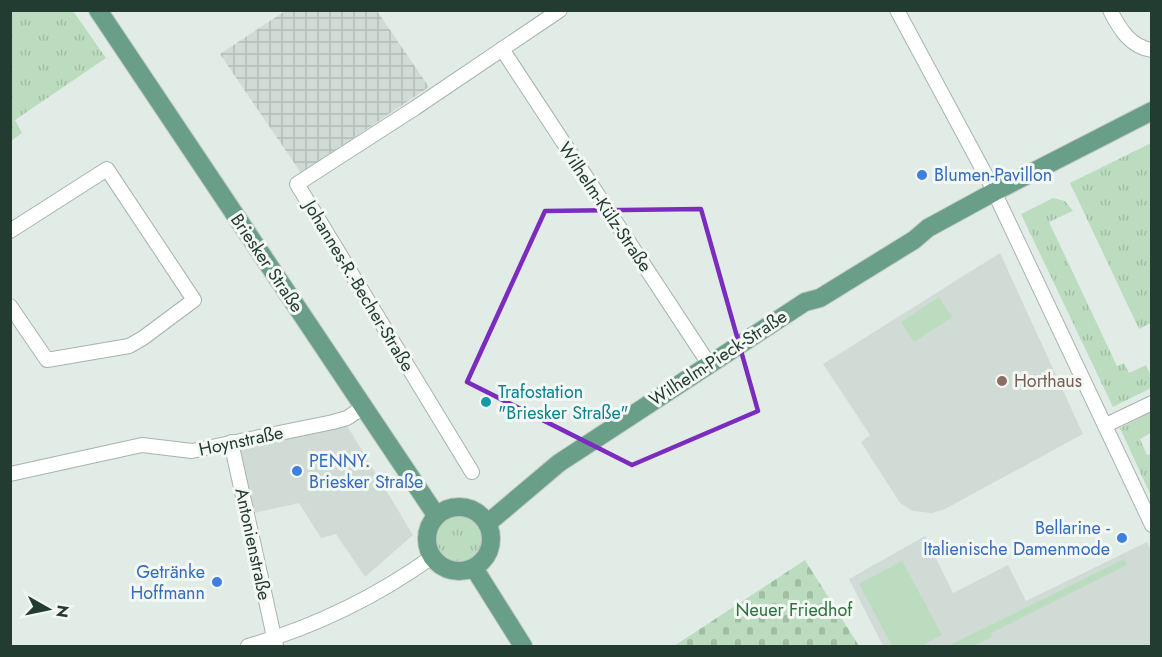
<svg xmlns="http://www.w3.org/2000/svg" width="1162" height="657" viewBox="0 0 1162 657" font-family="Jost,sans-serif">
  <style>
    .built { fill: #d1dbd5 }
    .industrial { fill: url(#industrial-grid) }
    .grass { fill: url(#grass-tufts) }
    .cemetery { fill: url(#cemetery-stones) }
    .park { fill: #bcdcc0 }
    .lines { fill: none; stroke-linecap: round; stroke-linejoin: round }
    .minor-casing { stroke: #a5b4ac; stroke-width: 16 }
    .major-casing { stroke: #c1c8c5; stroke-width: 20 }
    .minor { stroke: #fff; stroke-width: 14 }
    .major { stroke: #699f89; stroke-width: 18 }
    .marked { fill: none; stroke: #7b2cbf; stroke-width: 4.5; stroke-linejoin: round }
    .shop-dot { fill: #3f7fe0; stroke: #f3f8f5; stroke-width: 2 }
    .education-dot { fill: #8d6e63; stroke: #f3f8f5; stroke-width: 2 }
    .culture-dot { fill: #0f9aa8; stroke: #f3f8f5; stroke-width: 2 }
    .labels { text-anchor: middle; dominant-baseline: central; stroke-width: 6; stroke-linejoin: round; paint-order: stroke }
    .shop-label { font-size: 18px; fill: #366cbe; stroke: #f3f8f5; text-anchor: start }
    .street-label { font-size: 18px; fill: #233c31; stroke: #f3f8f5 }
    .education-label { font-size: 18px; fill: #785e54; stroke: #f3f8f5; text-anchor: start }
    .culture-label { font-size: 18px; fill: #0d838f; stroke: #f3f8f5; text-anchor: start }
    .park-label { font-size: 18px; fill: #2f713f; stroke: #f3f8f5 }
  </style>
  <defs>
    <pattern id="industrial-grid" width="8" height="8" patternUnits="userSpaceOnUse" patternTransform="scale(1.5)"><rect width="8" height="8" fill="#d1dbd5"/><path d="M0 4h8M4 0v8" fill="none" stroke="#b3bdb7"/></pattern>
    <pattern id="grass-tufts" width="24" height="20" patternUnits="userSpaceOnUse" patternTransform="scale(1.5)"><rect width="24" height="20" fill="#bcdcc0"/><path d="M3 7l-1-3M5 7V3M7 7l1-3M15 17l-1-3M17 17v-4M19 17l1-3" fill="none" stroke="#a1bea5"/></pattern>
    <pattern id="cemetery-stones" width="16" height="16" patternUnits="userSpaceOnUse" patternTransform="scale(1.5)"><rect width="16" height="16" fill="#bcdcc0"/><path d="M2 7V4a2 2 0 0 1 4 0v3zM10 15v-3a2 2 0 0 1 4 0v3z" fill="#a1bea5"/></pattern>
  </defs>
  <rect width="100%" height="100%" fill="#e2ece6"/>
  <g class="built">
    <path d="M 1000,253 L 1083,434 L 945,509 L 932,513 L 913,511 L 900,503 L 861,442 L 870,435 L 823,364 Z"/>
    <path d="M 346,424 L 413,535 L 365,577 L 336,534 L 321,538 L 299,503 L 254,513 L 238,446 Z"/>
    <path d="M 925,536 L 953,593 L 1008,565 L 1026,601 L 1147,542 L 1152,553 L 1151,646 L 883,646 L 849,579 Z"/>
  </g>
  <path class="industrial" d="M 285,11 L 377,11 L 429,87 L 301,173 L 220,54 Z"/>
  <g class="grass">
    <path d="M 11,10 L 73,11 L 106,58 L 15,120 L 22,133 L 11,141 Z"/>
    <path d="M 1151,143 L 1151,323 L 1139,329 L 1070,183 Z"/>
    <path d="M 1053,198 L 1065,201 L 1073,211 L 1049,222 L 1117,366 L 1124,363 L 1129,373 L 1146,365 L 1151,376 L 1151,388 L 1113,407 L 1021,214 Z"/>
    <path d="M 1151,412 L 1151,433 L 1140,439 L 1147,455 L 1151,454 L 1151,496 L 1120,428 Z"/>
    <circle cx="459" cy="539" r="26"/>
  </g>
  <path class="cemetery" d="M 805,560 L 859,646 L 674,646 Z"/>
  <g class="park">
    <path d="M 939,297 L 952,317 L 914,342 L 901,322 Z"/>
    <path d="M 1124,559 L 1127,565 L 991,633 L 992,637 L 973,646 L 948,646 Z"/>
    <path d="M 902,561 L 942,635 L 921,646 L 892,646 L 859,584 Z"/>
  </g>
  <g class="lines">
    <g class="minor-casing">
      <g id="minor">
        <path d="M 897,10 L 990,183 L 1152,525"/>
        <path d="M 1110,10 C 1119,28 1130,47 1152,50"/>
        <path d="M 502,49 L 709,364"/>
        <path d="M 10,231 L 107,169 L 194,300 L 143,338 L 129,346 L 47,360 L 10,306"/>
        <path d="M 1106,425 L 1152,403"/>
        <path d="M 231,442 L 276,646"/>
        <path d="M 472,472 L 297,184 L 415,108 L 560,10"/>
        <path d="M 10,474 L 142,445 L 192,451 L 333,422 L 347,418 L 362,408"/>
        <path d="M 248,646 C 314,627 376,597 432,557"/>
      </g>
    </g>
    <g class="major-casing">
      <g id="major">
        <path d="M 98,10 L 436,515"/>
        <circle cx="459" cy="539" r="32"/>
        <path d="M 488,523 L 559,463 L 805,302 L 820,298 L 914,240 L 928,228 L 994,192 L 1152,111"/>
        <path d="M 474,568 L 523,646"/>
      </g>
    </g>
    <use href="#minor" class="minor"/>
    <use href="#major" class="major"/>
  </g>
  <path class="marked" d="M 701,209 L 758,411 L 632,465 L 467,382 L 545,211 Z"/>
  <g class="shop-dot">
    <circle cx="922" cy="175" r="6"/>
    <circle cx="297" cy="471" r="6"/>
    <circle cx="1122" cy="538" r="6"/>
    <circle cx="217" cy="582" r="6"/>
  </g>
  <circle class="education-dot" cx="1002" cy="381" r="6"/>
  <circle class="culture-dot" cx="486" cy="402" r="6"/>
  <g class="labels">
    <g class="shop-label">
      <text x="934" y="175">Blumen-Pavillon</text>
      <text x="309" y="461">PENNY.<tspan x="309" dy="21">Briesker Straße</tspan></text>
      <text x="1110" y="528" text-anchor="end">Bellarine -<tspan x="1110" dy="21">Italienische Damenmode</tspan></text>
      <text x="205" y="572" text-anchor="end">Getränke<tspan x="205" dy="21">Hoffmann</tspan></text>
    </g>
    <g class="street-label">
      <text transform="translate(605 207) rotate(56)">Wilhelm-Külz-Straße</text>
      <text transform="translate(267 263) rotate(56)">Briesker Straße</text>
      <text transform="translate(359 286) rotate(59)">Johannes-R.-Becher-Straße</text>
      <text transform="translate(718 358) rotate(-33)">Wilhelm-Pieck-Straße</text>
      <text transform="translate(241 441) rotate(-12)">Hoynstraße</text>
      <text transform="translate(253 544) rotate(78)">Antonienstraße</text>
    </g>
    <g class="education-label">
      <text x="1014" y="381">Horthaus</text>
    </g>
    <g class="culture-label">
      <text x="498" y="392">Trafostation<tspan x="498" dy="21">"Briesker Straße"</tspan></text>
    </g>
    <g class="park-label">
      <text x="794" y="610">Neuer Friedhof</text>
    </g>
  </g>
  <rect width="1162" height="657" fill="none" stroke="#233c31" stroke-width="24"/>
  <g transform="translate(48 609) rotate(99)" stroke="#f3f8f5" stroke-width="4.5" paint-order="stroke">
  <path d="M0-4.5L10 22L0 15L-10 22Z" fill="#233c31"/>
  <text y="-9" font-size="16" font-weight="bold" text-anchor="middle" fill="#233c31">N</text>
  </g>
</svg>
